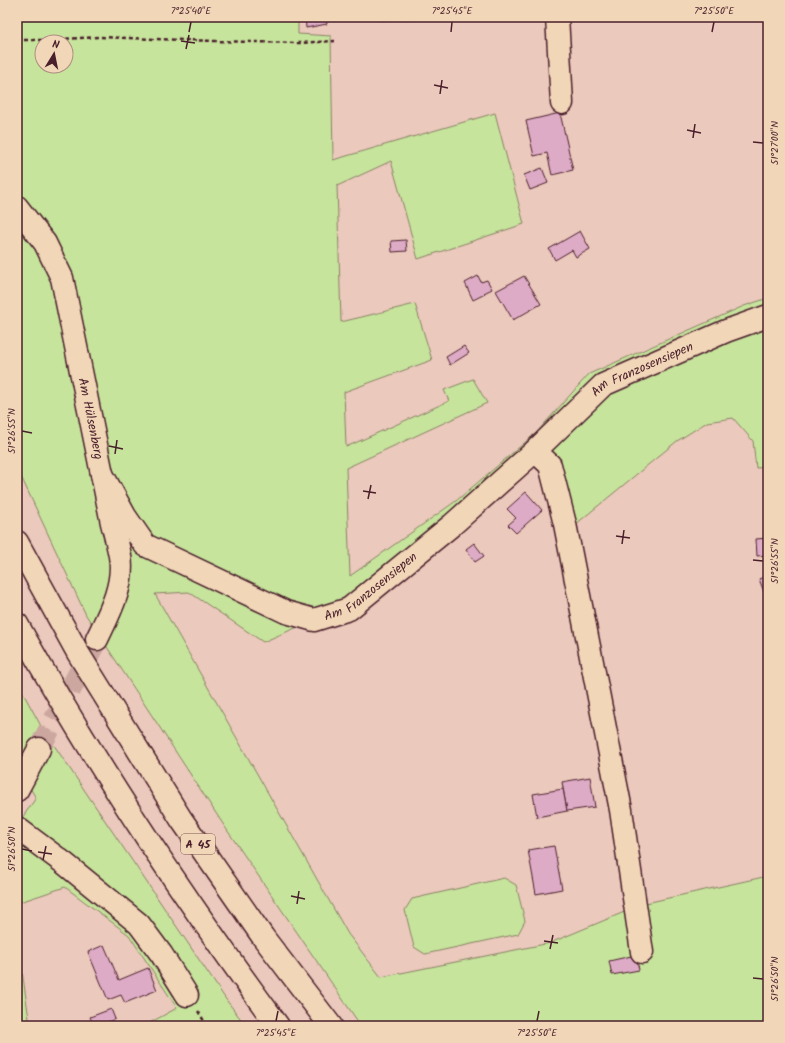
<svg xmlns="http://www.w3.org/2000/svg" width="785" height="1043" viewBox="0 0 785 1043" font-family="Kalam,sans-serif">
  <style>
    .green { fill: #c6e49c; stroke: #888264; fill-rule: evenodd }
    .building { fill: #deabc7; stroke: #4a1f2b }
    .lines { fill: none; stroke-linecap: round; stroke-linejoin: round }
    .minor-tunnel { stroke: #cba79f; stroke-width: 22; stroke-dasharray: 22 11; stroke-linecap: butt }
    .minor-casing { stroke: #4a1f2b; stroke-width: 25 }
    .highway-casing { stroke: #4a1f2b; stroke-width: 25 }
    .path { stroke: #4a1f2b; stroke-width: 2.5; stroke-dasharray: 4 3; stroke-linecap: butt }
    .minor { stroke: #f1d6b8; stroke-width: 22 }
    .highway { stroke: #f1d6b8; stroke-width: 22 }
    .ticks { fill: none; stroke: #4a1f2b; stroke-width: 1.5 }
    .labels { text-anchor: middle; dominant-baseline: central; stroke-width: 3; stroke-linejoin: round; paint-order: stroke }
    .shield { fill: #f1d6b8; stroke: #7c5655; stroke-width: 1 }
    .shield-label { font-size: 12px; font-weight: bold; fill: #4a1f2b }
    .street-label { font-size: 13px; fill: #4a1f2b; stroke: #f1d6b8 }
    .neatline { fill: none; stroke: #4a1f2b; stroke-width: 1.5 }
    .ticks-label { font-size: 10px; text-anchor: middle; fill: #4a1f2b }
  </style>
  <rect width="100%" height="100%" fill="#ebc9bc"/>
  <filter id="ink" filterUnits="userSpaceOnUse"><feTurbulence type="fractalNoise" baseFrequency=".025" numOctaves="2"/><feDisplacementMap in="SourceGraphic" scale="8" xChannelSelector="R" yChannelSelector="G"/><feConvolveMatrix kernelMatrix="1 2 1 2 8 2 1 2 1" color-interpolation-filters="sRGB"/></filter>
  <g filter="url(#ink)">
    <g class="green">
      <path d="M 17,17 L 298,17 L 298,34 L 331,36 L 333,160 L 495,113 L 524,224 L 418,259 L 391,161 L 337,186 L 341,322 L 415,304 L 432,360 L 344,392 L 346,447 L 449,401 L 444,390 L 473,379 L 487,403 L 346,468 L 350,576 L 456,501 L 536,433 L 589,374 L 744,306 L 768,298 L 768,467 L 756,468 L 753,441 L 733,418 L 707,422 L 677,441 L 576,524 L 535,451 L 351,604 L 263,642 L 189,592 L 155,594 L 348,934 L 381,977 L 550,943 L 646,903 L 768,876 L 768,1026 L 361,1026 L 225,827 L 86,615 L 17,468 ZM 42,42 L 66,42 L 66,66 L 42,66 Z"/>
      <path d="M 17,682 L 41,726 L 227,1001 L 246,1026 L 144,1026 L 177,1008 L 129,935 L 65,887 L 17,903 L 17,825 L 36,798 L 17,766 Z"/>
      <path d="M 504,878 L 516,885 L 525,921 L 518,934 L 425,954 L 414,947 L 405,910 L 412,899 Z"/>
      <path d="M 17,936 L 30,1026 L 17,1026 Z"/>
    </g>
    <g class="building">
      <path d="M 305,17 L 326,17 L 327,24 L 306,28 Z"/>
      <path d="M 379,17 L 424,17 L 424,18 L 379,20 Z"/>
      <path d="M 560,113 L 573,170 L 552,175 L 547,153 L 534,156 L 526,121 Z"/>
      <path d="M 542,168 L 548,183 L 530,190 L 524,175 Z"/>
      <path d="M 580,231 L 590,249 L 576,257 L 572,250 L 555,260 L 549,249 Z"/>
      <path d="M 406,240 L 407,251 L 392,252 L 391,241 Z"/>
      <path d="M 478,276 L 481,282 L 487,280 L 492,289 L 484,293 L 485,294 L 473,300 L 465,283 Z"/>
      <path d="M 524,276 L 541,304 L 513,320 L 496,291 Z"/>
      <path d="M 464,346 L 469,353 L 450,365 L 446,357 Z"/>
      <path d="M 526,492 L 542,510 L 516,533 L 508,525 L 516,518 L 507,509 Z"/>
      <path d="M 768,538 L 768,555 L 757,556 L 756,539 Z"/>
      <path d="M 474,543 L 484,556 L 475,562 L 466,549 Z"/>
      <path d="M 768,575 L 768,596 L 766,597 L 759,579 Z"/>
      <path d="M 590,777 L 595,807 L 567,811 L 562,782 Z"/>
      <path d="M 563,789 L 567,811 L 537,817 L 533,794 Z"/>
      <path d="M 554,846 L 562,889 L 536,894 L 528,850 Z"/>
      <path d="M 104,945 L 119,980 L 148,968 L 157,990 L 125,1003 L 121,995 L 108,1000 L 88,952 Z"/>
      <path d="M 636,955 L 639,970 L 612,975 L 609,961 Z"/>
      <path d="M 111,1009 L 115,1019 L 98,1026 L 94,1026 L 90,1017 Z"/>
    </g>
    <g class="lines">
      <path class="minor-tunnel" d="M 39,749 L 97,639"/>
      <g class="minor-casing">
        <g id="minor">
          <path d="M 557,17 L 562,103"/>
          <path id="s1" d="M 17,207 L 45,243 L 62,278 L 112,523 C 115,534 118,545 120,556 C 125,585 109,614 97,639"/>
          <path d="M 535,451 L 550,465 L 565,524 L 621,810 L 642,952"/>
          <path id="s2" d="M 102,474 L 125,516 L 145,545 L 286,612 L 314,620 L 349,609 L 452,525 L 535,451 L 603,385 L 726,331 L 768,316"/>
          <path d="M 17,790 L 39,749"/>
          <path d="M 17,828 L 64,863 L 139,924 L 162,955 L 187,995"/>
        </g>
      </g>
      <g class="highway-casing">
        <g id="highway">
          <path d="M 17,542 L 78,653 L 181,819 L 263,937 L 331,1026"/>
          <path d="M 17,624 C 94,763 183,897 278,1026"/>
        </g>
      </g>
      <g class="path">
        <path d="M 17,40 L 45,40 L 99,37 L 214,41 L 299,43 L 335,41"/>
        <path d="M 198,1011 L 207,1026"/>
      </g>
      <use href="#minor" class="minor"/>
      <use href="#highway" class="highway"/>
    </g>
  </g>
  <path class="ticks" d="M 189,32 L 191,22M 451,32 L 452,22M 712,32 L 714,22M 181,41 L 195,43M 186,49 L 189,35M 434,85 L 448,88M 440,94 L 442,80M 687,130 L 701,133M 693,138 L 695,124M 753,142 L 763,143M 22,431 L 32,433M 109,446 L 123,449M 115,454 L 117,440M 363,491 L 376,493M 368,499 L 371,485M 616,536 L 630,538M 622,544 L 624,530M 753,560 L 763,561M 22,849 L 32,851M 38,852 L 52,854M 43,860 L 46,846M 291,896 L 305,899M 297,904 L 299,891M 544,941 L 558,943M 550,949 L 553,935M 753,978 L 763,979M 276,1021 L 278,1011M 537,1021 L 539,1011"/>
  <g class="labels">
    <rect class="shield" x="181" y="834" width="34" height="20" rx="3"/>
    <g class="shield-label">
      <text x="198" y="844">A 45</text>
    </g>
    <g class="street-label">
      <text stroke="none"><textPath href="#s2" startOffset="686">Am Franzosensiepen</textPath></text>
      <text stroke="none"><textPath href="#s1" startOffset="228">Am Hülsenberg</textPath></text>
      <text stroke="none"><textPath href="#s2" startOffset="335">Am Franzosensiepen</textPath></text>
    </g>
  </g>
  <rect width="785" height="1043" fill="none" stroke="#f1d6b8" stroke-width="44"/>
  <g transform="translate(54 54) rotate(10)"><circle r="19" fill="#f1d6b8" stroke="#ae8d80"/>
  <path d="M0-3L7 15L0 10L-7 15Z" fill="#4a1f2b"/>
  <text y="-6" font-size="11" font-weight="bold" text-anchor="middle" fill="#4a1f2b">N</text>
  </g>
  <rect x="22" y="22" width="741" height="999" class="neatline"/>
  <g class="ticks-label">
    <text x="191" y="14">7°25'40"E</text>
    <text x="452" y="14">7°25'45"E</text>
    <text x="714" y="14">7°25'50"E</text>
    <text transform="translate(774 143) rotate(-90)" y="4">51°27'00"N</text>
    <text transform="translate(11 431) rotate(-90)" y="4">51°26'55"N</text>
    <text transform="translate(774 561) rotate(-90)" y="4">51°26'55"N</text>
    <text transform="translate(11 849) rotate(-90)" y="4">51°26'50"N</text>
    <text transform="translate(774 979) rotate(-90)" y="4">51°26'50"N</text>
    <text x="276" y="1036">7°25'45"E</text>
    <text x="537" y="1036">7°25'50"E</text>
  </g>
</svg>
